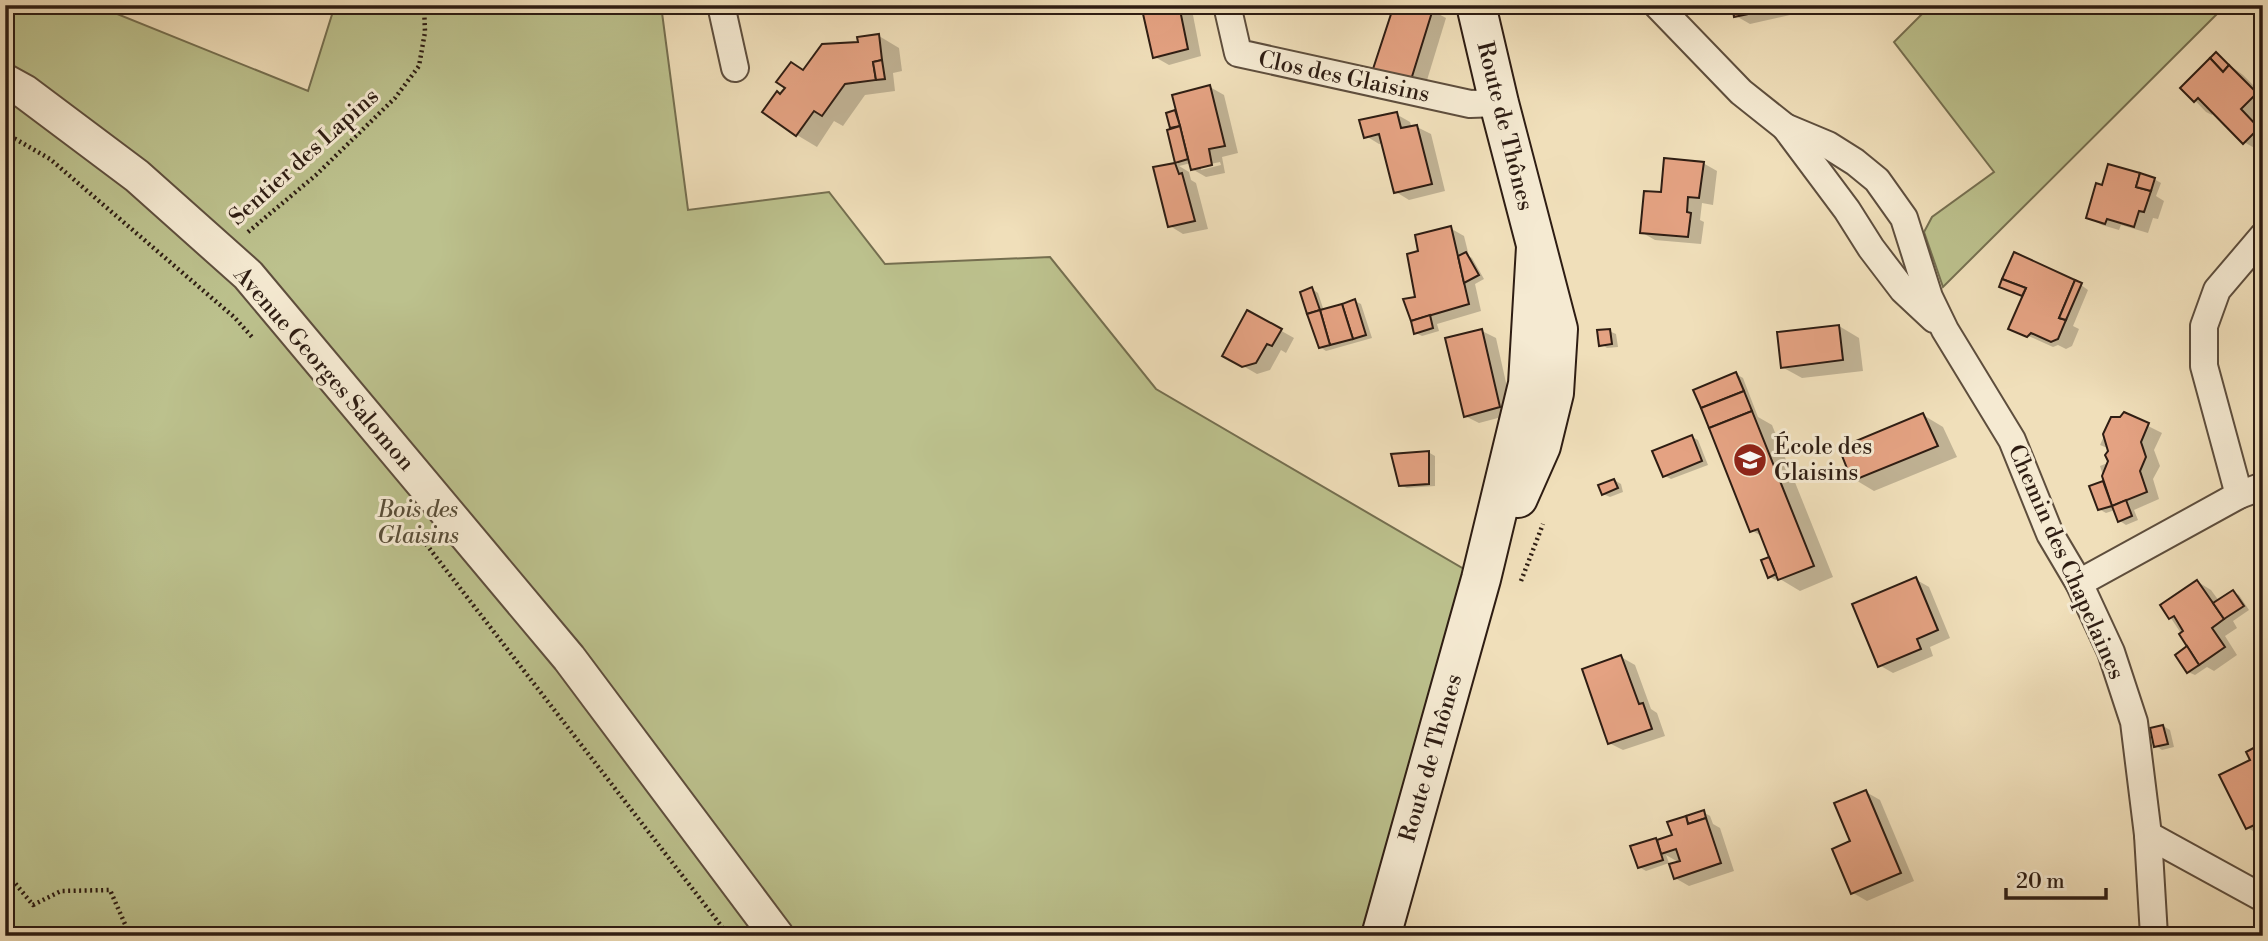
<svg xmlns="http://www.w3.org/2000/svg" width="2268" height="941" viewBox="0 0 2268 941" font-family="'Libre Bodoni',serif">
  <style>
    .green { fill: #bcc18d; stroke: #756f50; stroke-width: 2 }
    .shadow { fill: #0003; fill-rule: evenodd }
    .building { fill: #e4a282; stroke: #2e1d13; stroke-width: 2 }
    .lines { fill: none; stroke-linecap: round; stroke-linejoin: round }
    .minor-casing { stroke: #5e4e3d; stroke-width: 30 }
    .tertiary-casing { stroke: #5e4e3d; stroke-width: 37 }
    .secondary-casing { stroke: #2e1d13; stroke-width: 42 }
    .path { stroke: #2e1d13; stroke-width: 4.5; stroke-dasharray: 2 3.5; stroke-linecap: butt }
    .minor { stroke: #f5ead2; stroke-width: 26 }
    .tertiary { stroke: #f5ead2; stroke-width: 33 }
    .secondary { stroke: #f5ead2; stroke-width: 38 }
    .labels { text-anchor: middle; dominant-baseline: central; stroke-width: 6; stroke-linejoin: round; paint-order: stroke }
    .street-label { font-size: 23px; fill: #2e1d13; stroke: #f5ead2 }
    .poi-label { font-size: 23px; fill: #2e1d13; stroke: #f5ead2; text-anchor: start }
    .park-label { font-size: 23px; font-style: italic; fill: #594e38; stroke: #f5ead2 }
  </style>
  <rect width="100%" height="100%" fill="#f0dfba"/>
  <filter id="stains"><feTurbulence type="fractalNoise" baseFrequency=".00286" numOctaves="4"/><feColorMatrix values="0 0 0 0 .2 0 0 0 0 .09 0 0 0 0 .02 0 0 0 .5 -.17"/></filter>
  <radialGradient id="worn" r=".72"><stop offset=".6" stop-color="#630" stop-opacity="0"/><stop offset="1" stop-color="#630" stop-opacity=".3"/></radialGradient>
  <g class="green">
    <path d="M 5,5 L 95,5 L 308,91 L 335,5 L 661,5 L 688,210 L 829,192 L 885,264 L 1050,257 L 1156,389 L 1481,579 L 1381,936 L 5,936 Z"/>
    <path d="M 1931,5 L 2226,5 L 1943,287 L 1924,232 L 1932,217 L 1994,172 L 1894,42 Z"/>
  </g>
  <g class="shadow">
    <path d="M 1102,5 L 1138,5 L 1109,13 L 1103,10 Z"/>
    <path d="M 1143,5 L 1191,5 L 1201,56 L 1169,65 L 1155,57 Z"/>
    <path d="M 1414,5 L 1433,11 L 1446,18 L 1424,90 L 1388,79 Z"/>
    <path d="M 1733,5 L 1790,5 L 1790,15 L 1750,24 L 1736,16 Z"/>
    <path d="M 879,36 L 899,48 L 902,71 L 893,73 L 895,91 L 865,95 L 843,126 L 834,121 L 817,147 L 797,135 L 781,96 L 804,71 Z"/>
    <path d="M 2216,55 L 2243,75 L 2263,95 L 2263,108 L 2253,117 L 2263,127 L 2263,145 L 2258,150 L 2244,142 L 2214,112 L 2212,115 L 2206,112 L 2183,88 Z"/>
    <path d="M 1210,87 L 1224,95 L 1238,153 L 1222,157 L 1225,173 L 1206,177 L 1192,169 L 1191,163 L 1179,166 L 1189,172 L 1191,180 L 1196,183 L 1208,229 L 1183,234 L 1170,226 L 1155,168 L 1178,164 L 1169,131 L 1172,129 L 1168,114 L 1175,112 L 1178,113 ZM 1220,162 L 1221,165 L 1201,170 L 1201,166 Z"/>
    <path d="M 1396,114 L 1410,122 L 1412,128 L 1417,127 L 1431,134 L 1445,191 L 1409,200 L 1396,192 L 1384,143 L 1379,144 L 1366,136 Z"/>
    <path d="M 1703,163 L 1717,171 L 1713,205 L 1702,203 L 1700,220 L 1704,222 L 1701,244 L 1655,240 L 1641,232 L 1662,194 Z"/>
    <path d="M 2154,179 L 2161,183 L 2156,196 L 2164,201 L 2158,219 L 2153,218 L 2148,233 L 2121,225 L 2119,230 L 2102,225 L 2089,218 L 2103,187 Z"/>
    <path d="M 1450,228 L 1464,236 L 1469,256 L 1472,258 L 1484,279 L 1475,284 L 1481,311 L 1437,324 L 1439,331 L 1422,336 L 1416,333 L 1420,253 Z"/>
    <path d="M 2081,285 L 2088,290 L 2073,326 L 2079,329 L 2072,346 L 2066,349 L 2058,345 L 2053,347 L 2011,328 L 2024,296 L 2001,286 Z"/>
    <path d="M 1312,289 L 1318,293 L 1324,311 L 1355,301 L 1361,304 L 1372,338 L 1326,351 L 1320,347 Z"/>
    <path d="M 1248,312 L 1294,338 L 1286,353 L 1281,350 L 1270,370 L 1257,374 L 1224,355 Z"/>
    <path d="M 1839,326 L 1859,338 L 1863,371 L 1802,378 L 1782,367 Z"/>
    <path d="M 1482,331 L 1496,338 L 1513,414 L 1479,423 L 1465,416 Z"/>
    <path d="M 1609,331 L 1616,334 L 1618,347 L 1607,348 L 1601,344 Z"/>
    <path d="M 1736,374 L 1743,378 L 1758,417 L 1772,425 L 1833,577 L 1800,591 L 1780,579 L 1776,580 L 1769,577 L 1771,558 L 1763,537 L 1751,530 Z"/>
    <path d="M 2124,414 L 2162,433 L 2154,450 L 2160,466 L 2153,479 L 2159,499 L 2134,510 L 2138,520 L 2126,525 L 2120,521 L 2115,510 L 2106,513 L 2099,509 L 2103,482 L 2106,485 L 2100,466 L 2110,462 L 2110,449 L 2100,445 L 2105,434 Z"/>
    <path d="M 1923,415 L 1943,427 L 1957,457 L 1874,491 L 1854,479 Z"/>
    <path d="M 1692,437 L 1698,440 L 1708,465 L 1671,479 L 1665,476 Z"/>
    <path d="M 1428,452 L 1435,456 L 1435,486 L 1407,488 L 1400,485 Z"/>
    <path d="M 1614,480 L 1621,484 L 1623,492 L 1610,497 L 1603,494 Z"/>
    <path d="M 1915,579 L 1929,587 L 1950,638 L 1930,647 L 1933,656 L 1893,673 L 1879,665 Z"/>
    <path d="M 2198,582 L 2211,590 L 2219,601 L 2233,592 L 2239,595 L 2249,610 L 2233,621 L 2237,628 L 2225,636 L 2237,655 L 2214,671 L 2207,667 L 2195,675 L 2188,672 L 2190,647 L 2163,606 Z"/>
    <path d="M 1621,657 L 1635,665 L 1651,709 L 1657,713 L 1665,736 L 1623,750 L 1609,743 Z"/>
    <path d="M 2163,726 L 2170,730 L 2174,747 L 2162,750 L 2156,746 Z"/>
    <path d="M 2263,745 L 2263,835 L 2261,836 L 2248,828 L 2253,761 Z"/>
    <path d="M 1866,792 L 1880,800 L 1914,881 L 1867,901 L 1853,893 L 1853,842 Z"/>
    <path d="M 1703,812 L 1710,816 L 1713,824 L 1720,828 L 1734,871 L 1689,886 L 1675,878 L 1680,863 L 1666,855 L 1669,863 L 1646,871 L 1639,867 L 1656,840 L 1659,841 L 1674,836 Z"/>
  </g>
  <g class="building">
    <path d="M 1141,5 L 1179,5 L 1188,49 L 1153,58 Z"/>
    <path d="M 1394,5 L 1420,5 L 1433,9 L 1410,83 L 1372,72 Z"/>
    <path d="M 1732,5 L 1777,5 L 1777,8 L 1734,17 Z"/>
    <path d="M 879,34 L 882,60 L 873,62 L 876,80 L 845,84 L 822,116 L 814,111 L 796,136 L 762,112 L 777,91 L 780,94 L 785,88 L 776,82 L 791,62 L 803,70 L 822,44 L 858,42 L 857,37 Z"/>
    <path d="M 2216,52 L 2229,65 L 2223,72 L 2210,58 Z"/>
    <path d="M 2210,58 L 2223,72 L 2229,65 L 2257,93 L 2241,109 L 2259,128 L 2243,144 L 2198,98 L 2194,102 L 2180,88 Z"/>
    <path d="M 882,60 L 885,79 L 876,80 L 873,62 Z"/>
    <path d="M 1210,85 L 1225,146 L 1209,149 L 1212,165 L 1191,170 L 1172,95 Z"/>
    <path d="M 1175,110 L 1180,126 L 1170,128 L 1166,113 Z"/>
    <path d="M 1397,112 L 1401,128 L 1417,125 L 1432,184 L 1394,193 L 1379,134 L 1364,138 L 1359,120 Z"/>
    <path d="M 1180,126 L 1188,159 L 1175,163 L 1167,130 Z"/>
    <path d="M 1664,158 L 1704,162 L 1699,198 L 1688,197 L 1687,212 L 1691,213 L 1688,237 L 1640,233 L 1644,191 L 1661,192 Z"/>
    <path d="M 1175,163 L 1179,174 L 1182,173 L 1195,221 L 1168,227 L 1153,167 Z"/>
    <path d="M 2108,164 L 2140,173 L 2136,187 L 2151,191 L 2144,212 L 2139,211 L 2134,227 L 2107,219 L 2105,224 L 2086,218 L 2096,183 L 2102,185 Z"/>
    <path d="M 2140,173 L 2155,178 L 2151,191 L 2136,187 Z"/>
    <path d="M 1451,226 L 1469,304 L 1411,321 L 1403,299 L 1415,297 L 1407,254 L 1418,251 L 1415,235 Z"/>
    <path d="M 1466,252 L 1479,275 L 1464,283 L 1458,256 Z"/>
    <path d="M 2014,252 L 2075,280 L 2059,318 L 2066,320 L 2058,339 L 2051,342 L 2031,333 L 2027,337 L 2008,329 L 2026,288 L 2002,279 Z"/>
    <path d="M 2002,279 L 2026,288 L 2022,296 L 1999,287 Z"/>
    <path d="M 2075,280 L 2082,283 L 2066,320 L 2059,318 Z"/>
    <path d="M 1312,287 L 1320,310 L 1307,314 L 1300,292 Z"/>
    <path d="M 1355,299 L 1366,335 L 1353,339 L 1342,304 Z"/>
    <path d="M 1342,304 L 1353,339 L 1330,345 L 1320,310 Z"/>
    <path d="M 1247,310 L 1282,329 L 1272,346 L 1267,344 L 1256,363 L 1242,367 L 1222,356 Z"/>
    <path d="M 1320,310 L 1330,345 L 1319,348 L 1307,314 Z"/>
    <path d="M 1430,315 L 1433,328 L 1414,334 L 1411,321 Z"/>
    <path d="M 1839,325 L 1843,360 L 1781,368 L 1777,332 Z"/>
    <path d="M 1482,329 L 1500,407 L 1464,417 L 1445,338 Z"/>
    <path d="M 1610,329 L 1612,344 L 1599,346 L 1597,330 Z"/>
    <path d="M 1736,372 L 1744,391 L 1701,408 L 1693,390 Z"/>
    <path d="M 1744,391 L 1752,411 L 1709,428 L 1701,408 Z"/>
    <path d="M 1752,411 L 1814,566 L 1778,580 L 1758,529 L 1750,532 L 1709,428 Z"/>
    <path d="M 2124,412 L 2149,423 L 2141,442 L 2146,457 L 2140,471 L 2147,492 L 2112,506 L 2102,476 L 2108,461 L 2105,455 L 2108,451 L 2103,434 L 2111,417 L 2120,417 Z"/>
    <path d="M 1923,413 L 1938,446 L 1852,481 L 1839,448 Z"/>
    <path d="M 1692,435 L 1702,461 L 1663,477 L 1652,451 Z"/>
    <path d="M 1429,451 L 1429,484 L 1399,486 L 1391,454 Z"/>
    <path d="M 1614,479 L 1618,488 L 1602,495 L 1598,485 Z"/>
    <path d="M 2103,481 L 2112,506 L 2098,510 L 2089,486 Z"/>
    <path d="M 2126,500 L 2132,516 L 2118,522 L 2112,506 Z"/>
    <path d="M 1769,557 L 1776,574 L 1768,578 L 1761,560 Z"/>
    <path d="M 1916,577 L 1938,630 L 1917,639 L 1921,649 L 1878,667 L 1852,604 Z"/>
    <path d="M 2197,580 L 2224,619 L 2212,628 L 2225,647 L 2199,665 L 2179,634 L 2183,631 L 2174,616 L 2169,619 L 2160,605 Z"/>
    <path d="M 2233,590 L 2244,606 L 2224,619 L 2213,603 Z"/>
    <path d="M 2187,646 L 2199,665 L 2187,673 L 2175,655 Z"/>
    <path d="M 1621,655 L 1639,704 L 1643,703 L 1652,729 L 1608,744 L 1582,669 Z"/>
    <path d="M 2163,725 L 2168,744 L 2154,747 L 2150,728 Z"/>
    <path d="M 2263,743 L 2263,821 L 2246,829 L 2219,775 L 2250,760 L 2246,752 Z"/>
    <path d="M 1866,790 L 1901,873 L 1851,894 L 1832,849 L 1850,841 L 1834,803 Z"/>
    <path d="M 1704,810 L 1706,818 L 1688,824 L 1686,816 Z"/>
    <path d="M 1686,816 L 1688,824 L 1706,818 L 1721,863 L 1674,879 L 1669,864 L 1680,861 L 1676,849 L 1661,854 L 1657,840 L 1672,835 L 1667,822 Z"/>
    <path d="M 1656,838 L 1663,860 L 1638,868 L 1630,846 Z"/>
  </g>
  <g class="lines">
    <g class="minor-casing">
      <g id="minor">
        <path d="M 721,5 L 735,68"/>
        <path d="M 1227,5 L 1238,53 L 1470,104 L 1499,103"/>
        <path d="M 1657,5 L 1741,92 L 1785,127 L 1847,210 L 1871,248 L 1903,290 L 1934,319"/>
        <path d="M 1785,127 L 1828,145 L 1855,162 L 1877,180 L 1904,218 L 1929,297 L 1945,330 L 2012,440 L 2050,534 L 2079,583 L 2111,652 L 2134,722 L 2148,835 L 2154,936"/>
        <path d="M 2239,495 L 2204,366 L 2204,326 L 2217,290 L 2263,236"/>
        <path d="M 2079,583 L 2239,495 L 2263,486"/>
        <path d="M 2148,835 L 2263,898"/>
      </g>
    </g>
    <g class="tertiary-casing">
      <path id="tertiary" d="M 5,81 L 25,92 L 137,176 L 248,275 L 569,658 L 777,936"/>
    </g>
    <g class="secondary-casing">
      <g id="secondary">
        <path d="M 1476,5 L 1499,103 L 1558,329 L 1554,393 L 1541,446 L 1518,498"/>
        <path d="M 1381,936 L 1481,579 L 1528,384 L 1536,247"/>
      </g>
    </g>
    <g class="path">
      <path d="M 5,133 L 50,159 L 234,317 L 252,337"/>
      <path d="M 248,232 L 316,175 L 395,98 L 419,66 L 425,32 L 424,5"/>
      <path d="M 426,544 L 729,936"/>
      <path d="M 1521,581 L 1543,524"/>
      <path d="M 5,871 L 33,905 L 61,891 L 110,890 L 128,931 L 178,936"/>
    </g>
    <use href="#minor" class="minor"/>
    <use href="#tertiary" class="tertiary"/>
    <use href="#secondary" class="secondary"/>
  </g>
  <defs>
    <g id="school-disc" transform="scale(1.75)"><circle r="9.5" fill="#8f2418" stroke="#f5ead2"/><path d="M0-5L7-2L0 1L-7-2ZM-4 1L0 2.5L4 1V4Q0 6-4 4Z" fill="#fff"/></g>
  </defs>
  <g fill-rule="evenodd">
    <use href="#school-disc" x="1750" y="460"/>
  </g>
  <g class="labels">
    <g class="street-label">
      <text transform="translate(1344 77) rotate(12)">Clos des Glaisins</text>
      <text transform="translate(1505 126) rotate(76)">Route de Thônes</text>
      <text transform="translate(304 157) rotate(-42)">Sentier des Lapins</text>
      <text transform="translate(324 369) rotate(49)">Avenue Georges Salomon</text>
      <text transform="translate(2066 562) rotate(66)">Chemin des Chapelaines</text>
      <text transform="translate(1431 758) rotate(-74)">Route de Thônes</text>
    </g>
    <g class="poi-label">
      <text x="1774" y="447">École des<tspan x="1774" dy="26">Glaisins</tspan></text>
    </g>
    <g class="park-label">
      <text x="418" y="510">Bois des<tspan x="418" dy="26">Glaisins</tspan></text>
    </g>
  </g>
  <rect width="2268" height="941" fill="none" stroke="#f0dfba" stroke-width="28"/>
  <rect x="7" y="7" width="2254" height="927" fill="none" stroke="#2e1d13" stroke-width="3.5"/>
  <rect x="14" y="14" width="2240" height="913" fill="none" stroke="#2e1d13" stroke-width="2"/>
  <path d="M2006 888v10h100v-10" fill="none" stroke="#2e1d13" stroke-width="3.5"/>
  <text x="2016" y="888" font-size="21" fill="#2e1d13" stroke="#f5ead2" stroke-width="5" paint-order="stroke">20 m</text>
  <rect width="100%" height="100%" filter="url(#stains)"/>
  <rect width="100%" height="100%" fill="url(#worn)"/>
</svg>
